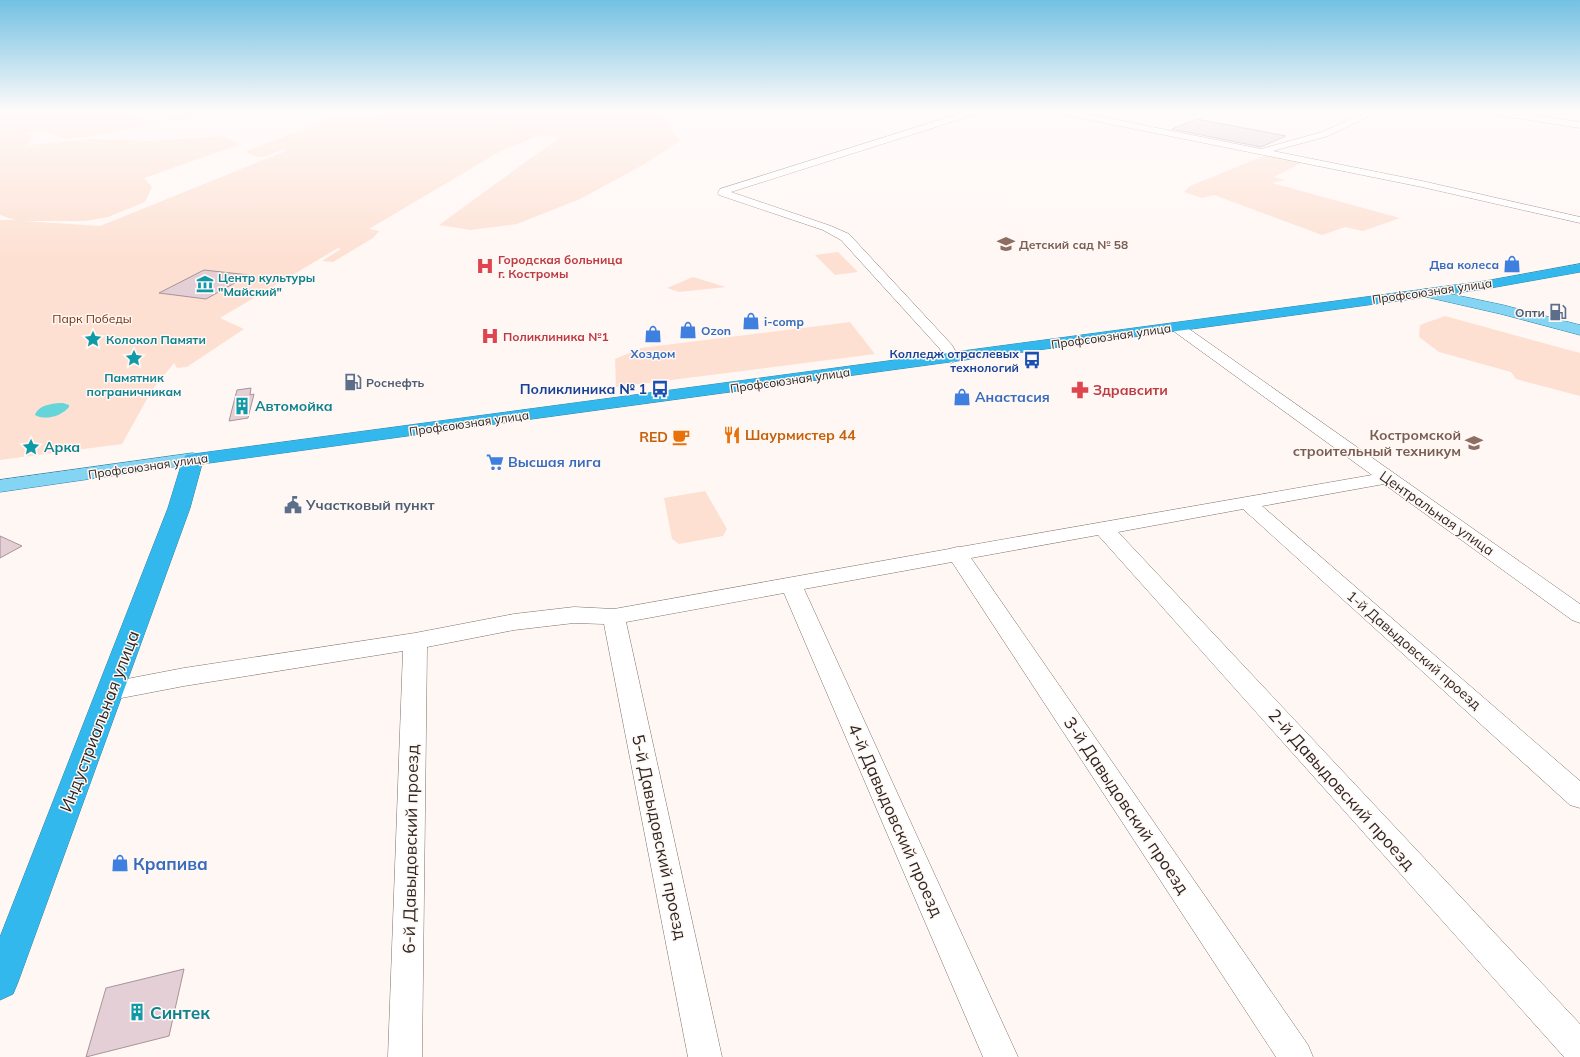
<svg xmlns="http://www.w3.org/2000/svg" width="1580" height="1057" viewBox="0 0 1580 1057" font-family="Mulish,sans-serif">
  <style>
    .green { fill: #fde0d2 }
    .water { fill: #65d5d9 }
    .building { fill: #e3cfd5; stroke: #a69499 }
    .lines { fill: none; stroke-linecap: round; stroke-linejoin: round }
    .minor-casing { stroke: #807069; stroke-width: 1 }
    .major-casing { stroke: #3085a5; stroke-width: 1 }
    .highway-casing { stroke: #3085a5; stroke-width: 1 }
    .minor { fill: #fff; fill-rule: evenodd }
    .major { fill: #84d4f4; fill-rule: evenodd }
    .highway { fill: #32b8ec; fill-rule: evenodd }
    .labels { text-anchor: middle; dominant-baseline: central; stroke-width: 3; stroke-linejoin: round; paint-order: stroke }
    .far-education-label { font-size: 12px; font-weight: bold; fill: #785e54; stroke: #fff7f4; text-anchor: start }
    .far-health-label { font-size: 12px; font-weight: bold; fill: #be3a42; stroke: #fff7f4; text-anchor: start }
    .far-shop-label { font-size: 12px; font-weight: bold; fill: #366cbe; stroke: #fff7f4; text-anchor: start }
    .far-culture-label { font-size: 12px; font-weight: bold; fill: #0d838f; stroke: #fff7f4; text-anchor: start }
    .far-street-label { font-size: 12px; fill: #2c2522; stroke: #fff7f4 }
    .far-service-label { font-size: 12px; font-weight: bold; fill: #4e5e75; stroke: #fff7f4; text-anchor: end }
    .far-park-label { font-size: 12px; fill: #733107; stroke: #fff7f4 }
    .far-transit-label { font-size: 12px; font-weight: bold; fill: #164399; stroke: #fff7f4; text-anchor: end }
    .transit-label { font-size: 14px; font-weight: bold; fill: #164399; stroke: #fff7f4; text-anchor: end }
    .health-label { font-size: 14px; font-weight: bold; fill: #be3a42; stroke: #fff7f4; text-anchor: start }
    .shop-label { font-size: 14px; font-weight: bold; fill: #366cbe; stroke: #fff7f4; text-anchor: start }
    .culture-label { font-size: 14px; font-weight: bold; fill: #0d838f; stroke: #fff7f4; text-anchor: start }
    .food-label { font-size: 14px; font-weight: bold; fill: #c56008; stroke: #fff7f4; text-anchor: start }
    .education-label { font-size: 14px; font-weight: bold; fill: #785e54; stroke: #fff7f4; text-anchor: end }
    .service-label { font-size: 14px; font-weight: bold; fill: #4e5e75; stroke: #fff7f4; text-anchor: start }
    .street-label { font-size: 14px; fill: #2c2522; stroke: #fff7f4 }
    .near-street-label { font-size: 17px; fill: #2c2522; stroke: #fff7f4 }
    .near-shop-label { font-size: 17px; font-weight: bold; fill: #366cbe; stroke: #fff7f4; text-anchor: start }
    .near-culture-label { font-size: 17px; font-weight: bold; fill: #0d838f; stroke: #fff7f4; text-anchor: start }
  </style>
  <rect width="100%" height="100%" fill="#fff7f4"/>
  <g class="green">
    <path d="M 0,111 L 230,111 L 174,121 L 158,116 L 135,113 L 128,114 L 159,123 L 93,136 L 66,139 L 42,131 L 24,133 L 33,136 L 28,145 L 91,139 L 150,141 L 223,136 L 241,144 L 144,178 L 152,187 L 145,202 L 108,217 L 85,221 L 23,221 L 100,226 L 288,150 C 275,148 263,166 246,151 L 332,118 L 368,118 L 385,112 L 384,111 L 659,111 L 680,141 L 643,165 L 580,199 L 517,224 L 470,230 L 439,225 L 560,137 L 538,136 L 499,152 L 369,229 L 379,231 L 373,238 L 333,262 L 322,261 L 341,249 L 338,248 L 220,318 L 244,329 L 187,367 L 177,368 L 174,363 L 152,390 L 122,444 L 0,460 L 0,220 L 15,220 L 0,215 Z"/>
    <path d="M 1266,155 L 1303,162 L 1274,177 L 1285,180 L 1272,183 L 1400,218 L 1363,231 L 1345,227 L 1322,235 L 1214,195 L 1202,198 L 1184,192 L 1190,186 Z"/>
    <path d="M 838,252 L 858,272 L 835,275 L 815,255 Z"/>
    <path d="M 693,277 L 726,287 L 679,292 L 667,288 Z"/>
    <path d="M 1445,316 L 1580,353 L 1580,396 L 1516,379 L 1511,372 L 1439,352 L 1419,337 L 1420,325 Z"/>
    <path d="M 850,322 L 875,354 L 616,387 L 615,359 L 641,348 Z"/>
    <path d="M 705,491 L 727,529 L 723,536 L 679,544 L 672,539 L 664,498 Z"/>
  </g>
  <path class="water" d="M 63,403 L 69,405 L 69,407 C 62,416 45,421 35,415 C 38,405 53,403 63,403 Z"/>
  <g class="building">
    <path d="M 1197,119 L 1286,136 L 1261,147 L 1172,129 Z"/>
    <path d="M 204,270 L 249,275 L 206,299 L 159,293 Z"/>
    <path d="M 251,388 L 250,395 L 254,394 L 248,418 L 229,421 L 237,390 Z"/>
    <path d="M 0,536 L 22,546 L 0,558 Z"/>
    <path d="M 184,969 L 169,1036 L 86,1057 L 106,988 Z"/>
  </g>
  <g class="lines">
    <g class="minor-casing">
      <g id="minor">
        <path d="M 968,111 L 981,111 L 980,113 L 731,192 L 831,226 L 849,234 L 952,345 L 959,358 L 956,361 L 951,363 L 946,361 L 940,349 L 841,240 L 823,230 L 719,195 L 718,193 L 720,189 Z"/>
        <path d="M 1057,111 L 1073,111 L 1261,149 L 1322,132 L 1369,111 L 1380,111 L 1328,136 L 1273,151 L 1422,181 L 1580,217 L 1580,223 L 1422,187 L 1061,114 Z"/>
        <path d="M 1486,111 L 1506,111 L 1580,122 L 1580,128 L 1490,114 Z"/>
        <path d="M 1177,323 L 1182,324 L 1580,604 L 1580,623 L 1572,620 L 1384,484 L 1262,506 L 1580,781 L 1580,808 L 1570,805 L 1243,509 L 1118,532 L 1580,1024 L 1580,1057 L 1564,1057 L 1098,535 L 971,558 L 1308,1045 L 1313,1057 L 1276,1057 L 952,562 L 804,589 L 1018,1057 L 983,1057 L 784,593 L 626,622 L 722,1057 L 688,1057 L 604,624 L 574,623 L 514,630 L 427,647 L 422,1057 L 388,1057 L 403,651 L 184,686 L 111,700 L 102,697 L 99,691 L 102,685 L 111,682 L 184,668 L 415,633 L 514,614 L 574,607 L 614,609 L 949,549 L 957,547 L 960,547 L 1372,475 L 1172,330 L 1170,327 L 1172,324 Z"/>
      </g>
    </g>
    <g class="major-casing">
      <g id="major">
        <path d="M 1427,289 L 1503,305 L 1580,325 L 1580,335 L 1501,314 L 1422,296 L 1420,293 L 1422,290 Z"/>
        <path d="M 193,453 L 200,455 L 203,459 L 200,463 L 0,492 L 0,480 Z"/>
      </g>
    </g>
    <g class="highway-casing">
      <path id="highway" d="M 1580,264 L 1580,272 L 1485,289 L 202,464 L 190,508 L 18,982 L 13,994 L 0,1000 L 0,937 L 168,508 L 183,459 L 186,455 L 1485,281 Z"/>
    </g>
    <use href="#minor" class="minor"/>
    <use href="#major" class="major"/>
    <use href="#highway" class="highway"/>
  </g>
  <linearGradient id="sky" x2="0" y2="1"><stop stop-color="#73c1e2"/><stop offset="0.43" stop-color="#fffbfa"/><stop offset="1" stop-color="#fffbfa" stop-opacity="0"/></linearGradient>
  <rect width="1580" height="259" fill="url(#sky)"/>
  <defs>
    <g id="school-bare" transform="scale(1.38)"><path d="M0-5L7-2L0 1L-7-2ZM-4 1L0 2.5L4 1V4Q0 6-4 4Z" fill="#8d6e63" stroke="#fff7f4" stroke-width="2.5" paint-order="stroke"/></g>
    <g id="shop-bare" transform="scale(1.38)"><path d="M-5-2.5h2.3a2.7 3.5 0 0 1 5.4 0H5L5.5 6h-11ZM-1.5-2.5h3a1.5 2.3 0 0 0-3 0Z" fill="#3f7fe0" stroke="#fff7f4" stroke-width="2.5" paint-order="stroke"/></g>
    <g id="hospital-bare" transform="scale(1.38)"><path d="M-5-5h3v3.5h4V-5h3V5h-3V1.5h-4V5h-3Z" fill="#e0444e" stroke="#fff7f4" stroke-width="2.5" paint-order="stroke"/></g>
    <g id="museum-bare" transform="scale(1.38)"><path d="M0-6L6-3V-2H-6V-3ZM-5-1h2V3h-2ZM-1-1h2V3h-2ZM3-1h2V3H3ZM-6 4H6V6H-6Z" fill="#0f9aa8" stroke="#fff7f4" stroke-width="2.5" paint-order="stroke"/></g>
    <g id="fuel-bare" transform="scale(1.38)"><path d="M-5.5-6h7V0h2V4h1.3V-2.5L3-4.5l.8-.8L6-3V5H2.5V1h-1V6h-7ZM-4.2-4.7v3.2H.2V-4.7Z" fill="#5c6f8a" stroke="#fff7f4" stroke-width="2.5" paint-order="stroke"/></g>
    <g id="sight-bare" transform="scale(1.38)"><path d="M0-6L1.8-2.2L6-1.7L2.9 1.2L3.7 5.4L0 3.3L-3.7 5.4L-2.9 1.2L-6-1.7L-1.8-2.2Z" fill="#0f9aa8" stroke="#fff7f4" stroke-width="2.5" paint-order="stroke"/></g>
    <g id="bus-bare" transform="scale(1.38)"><path d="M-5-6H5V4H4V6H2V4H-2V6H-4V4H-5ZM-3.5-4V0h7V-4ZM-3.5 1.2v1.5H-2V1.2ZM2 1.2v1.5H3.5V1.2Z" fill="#1a4fb4" stroke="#fff7f4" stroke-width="2.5" paint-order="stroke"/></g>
    <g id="pharmacy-bare" transform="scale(1.38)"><path d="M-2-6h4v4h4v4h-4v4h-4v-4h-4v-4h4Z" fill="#e0444e" stroke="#fff7f4" stroke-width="2.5" paint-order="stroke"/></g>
    <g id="building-bare" transform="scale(1.38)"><path d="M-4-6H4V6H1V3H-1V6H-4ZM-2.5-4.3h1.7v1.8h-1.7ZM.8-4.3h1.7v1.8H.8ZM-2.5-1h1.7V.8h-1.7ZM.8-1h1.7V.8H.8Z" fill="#0f9aa8" stroke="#fff7f4" stroke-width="2.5" paint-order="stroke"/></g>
    <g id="restaurant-bare" transform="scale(1.38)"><path d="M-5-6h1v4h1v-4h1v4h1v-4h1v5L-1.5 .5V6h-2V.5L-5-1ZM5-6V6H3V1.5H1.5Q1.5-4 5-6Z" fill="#e8710a" stroke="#fff7f4" stroke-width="2.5" paint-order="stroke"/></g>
    <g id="cafe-bare" transform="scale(1.38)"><path d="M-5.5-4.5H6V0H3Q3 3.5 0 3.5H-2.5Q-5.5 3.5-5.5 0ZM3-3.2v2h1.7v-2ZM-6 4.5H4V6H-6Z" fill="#e8710a" stroke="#fff7f4" stroke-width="2.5" paint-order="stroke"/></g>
    <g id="university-bare" transform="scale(1.38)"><path d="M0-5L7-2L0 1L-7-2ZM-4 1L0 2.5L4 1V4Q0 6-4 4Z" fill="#8d6e63" stroke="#fff7f4" stroke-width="2.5" paint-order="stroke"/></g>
    <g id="supermarket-bare" transform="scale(1.38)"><path d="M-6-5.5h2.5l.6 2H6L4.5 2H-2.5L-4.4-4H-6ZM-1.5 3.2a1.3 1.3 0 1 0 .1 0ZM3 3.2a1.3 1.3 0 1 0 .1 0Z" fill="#3f7fe0" stroke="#fff7f4" stroke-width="2.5" paint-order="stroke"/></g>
    <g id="civic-bare" transform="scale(1.38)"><path d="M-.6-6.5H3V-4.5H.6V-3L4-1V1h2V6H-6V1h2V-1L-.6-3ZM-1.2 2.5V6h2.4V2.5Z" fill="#5c6f8a" stroke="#fff7f4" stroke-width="2.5" paint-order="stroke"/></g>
  </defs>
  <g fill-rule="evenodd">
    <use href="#school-bare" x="1006" y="244"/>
    <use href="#shop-bare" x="1512" y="264"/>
    <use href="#hospital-bare" x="485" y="266"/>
    <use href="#museum-bare" x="205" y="284"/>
    <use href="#fuel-bare" x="1558" y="312"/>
    <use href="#shop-bare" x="751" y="321"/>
    <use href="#shop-bare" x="688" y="330"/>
    <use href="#shop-bare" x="653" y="334"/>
    <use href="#hospital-bare" x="490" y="336"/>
    <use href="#sight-bare" x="93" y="339"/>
    <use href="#sight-bare" x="134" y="358"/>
    <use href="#bus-bare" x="1032" y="360"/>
    <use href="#fuel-bare" x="353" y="382"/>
    <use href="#bus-bare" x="660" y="389"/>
    <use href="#pharmacy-bare" x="1080" y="390"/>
    <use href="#shop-bare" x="962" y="397"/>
    <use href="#building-bare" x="242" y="406"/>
    <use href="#restaurant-bare" x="732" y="435"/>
    <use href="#cafe-bare" x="681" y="437"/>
    <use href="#university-bare" x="1474" y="443"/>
    <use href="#sight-bare" x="31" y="447"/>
    <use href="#supermarket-bare" x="495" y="462"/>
    <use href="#civic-bare" x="293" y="505"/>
    <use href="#shop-bare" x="120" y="863"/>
    <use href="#building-bare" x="137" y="1012"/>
  </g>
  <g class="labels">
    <g class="far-education-label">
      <text x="1019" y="244">Детский сад № 58</text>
    </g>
    <g class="far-health-label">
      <text x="498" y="259">Городская больница<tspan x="498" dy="14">г. Костромы</tspan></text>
      <text x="503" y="336">Поликлиника №1</text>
    </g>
    <g class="far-shop-label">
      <text x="1499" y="264" text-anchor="end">Два колеса</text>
      <text x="764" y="321">i-comp</text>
      <text x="701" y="330">Ozon</text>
      <text x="653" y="353" text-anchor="middle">Хоздом</text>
    </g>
    <g class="far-culture-label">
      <text x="218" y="277">Центр культуры<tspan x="218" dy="14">"Майский"</tspan></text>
      <text x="106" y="339">Колокол Памяти</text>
      <text x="134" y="377" text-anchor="middle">Памятник<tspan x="134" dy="14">пограничникам</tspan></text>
    </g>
    <g class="far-street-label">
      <text transform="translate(1432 291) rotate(-8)">Профсоюзная улица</text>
      <text transform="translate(1111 336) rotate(-8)">Профсоюзная улица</text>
      <text transform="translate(790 380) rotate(-8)">Профсоюзная улица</text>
      <text transform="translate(469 423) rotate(-8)">Профсоюзная улица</text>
      <text transform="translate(148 466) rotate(-8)">Профсоюзная улица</text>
    </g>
    <g class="far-service-label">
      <text x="1545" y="312">Опти</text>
      <text x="366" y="382" text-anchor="start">Роснефть</text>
    </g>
    <g class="far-park-label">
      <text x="92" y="318">Парк Победы</text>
    </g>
    <g class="far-transit-label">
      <text x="1019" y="353">Колледж отраслевых<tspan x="1019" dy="14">технологий</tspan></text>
    </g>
    <g class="transit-label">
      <text x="647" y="389">Поликлиника № 1</text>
    </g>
    <g class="health-label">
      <text x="1093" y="390">Здравсити</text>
    </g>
    <g class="shop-label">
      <text x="975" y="397">Анастасия</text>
      <text x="508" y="462">Высшая лига</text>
    </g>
    <g class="culture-label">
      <text x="255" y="406">Автомойка</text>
      <text x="44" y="447">Арка</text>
    </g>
    <g class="food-label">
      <text x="745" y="435">Шаурмистер 44</text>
      <text x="668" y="437" text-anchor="end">RED</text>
    </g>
    <g class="education-label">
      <text x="1461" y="435">Костромской<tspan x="1461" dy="16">строительный техникум</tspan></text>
    </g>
    <g class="service-label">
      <text x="306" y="505">Участковый пункт</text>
    </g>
    <g class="street-label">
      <text transform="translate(1437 513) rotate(35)">Центральная улица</text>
      <text transform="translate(1414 650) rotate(41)">1-й Давыдовский проезд</text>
    </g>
    <g class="near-street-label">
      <text transform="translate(99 721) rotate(-69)">Индустриальная улица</text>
      <text transform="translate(1342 789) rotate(48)">2-й Давыдовский проезд</text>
      <text transform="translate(1127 805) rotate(56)">3-й Давыдовский проезд</text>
      <text transform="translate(896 820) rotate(66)">4-й Давыдовский проезд</text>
      <text transform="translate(660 837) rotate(78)">5-й Давыдовский проезд</text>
      <text transform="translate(410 849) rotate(-89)">6-й Давыдовский проезд</text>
    </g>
    <g class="near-shop-label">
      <text x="133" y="863">Крапива</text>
    </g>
    <g class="near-culture-label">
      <text x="150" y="1012">Синтек</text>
    </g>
  </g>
</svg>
